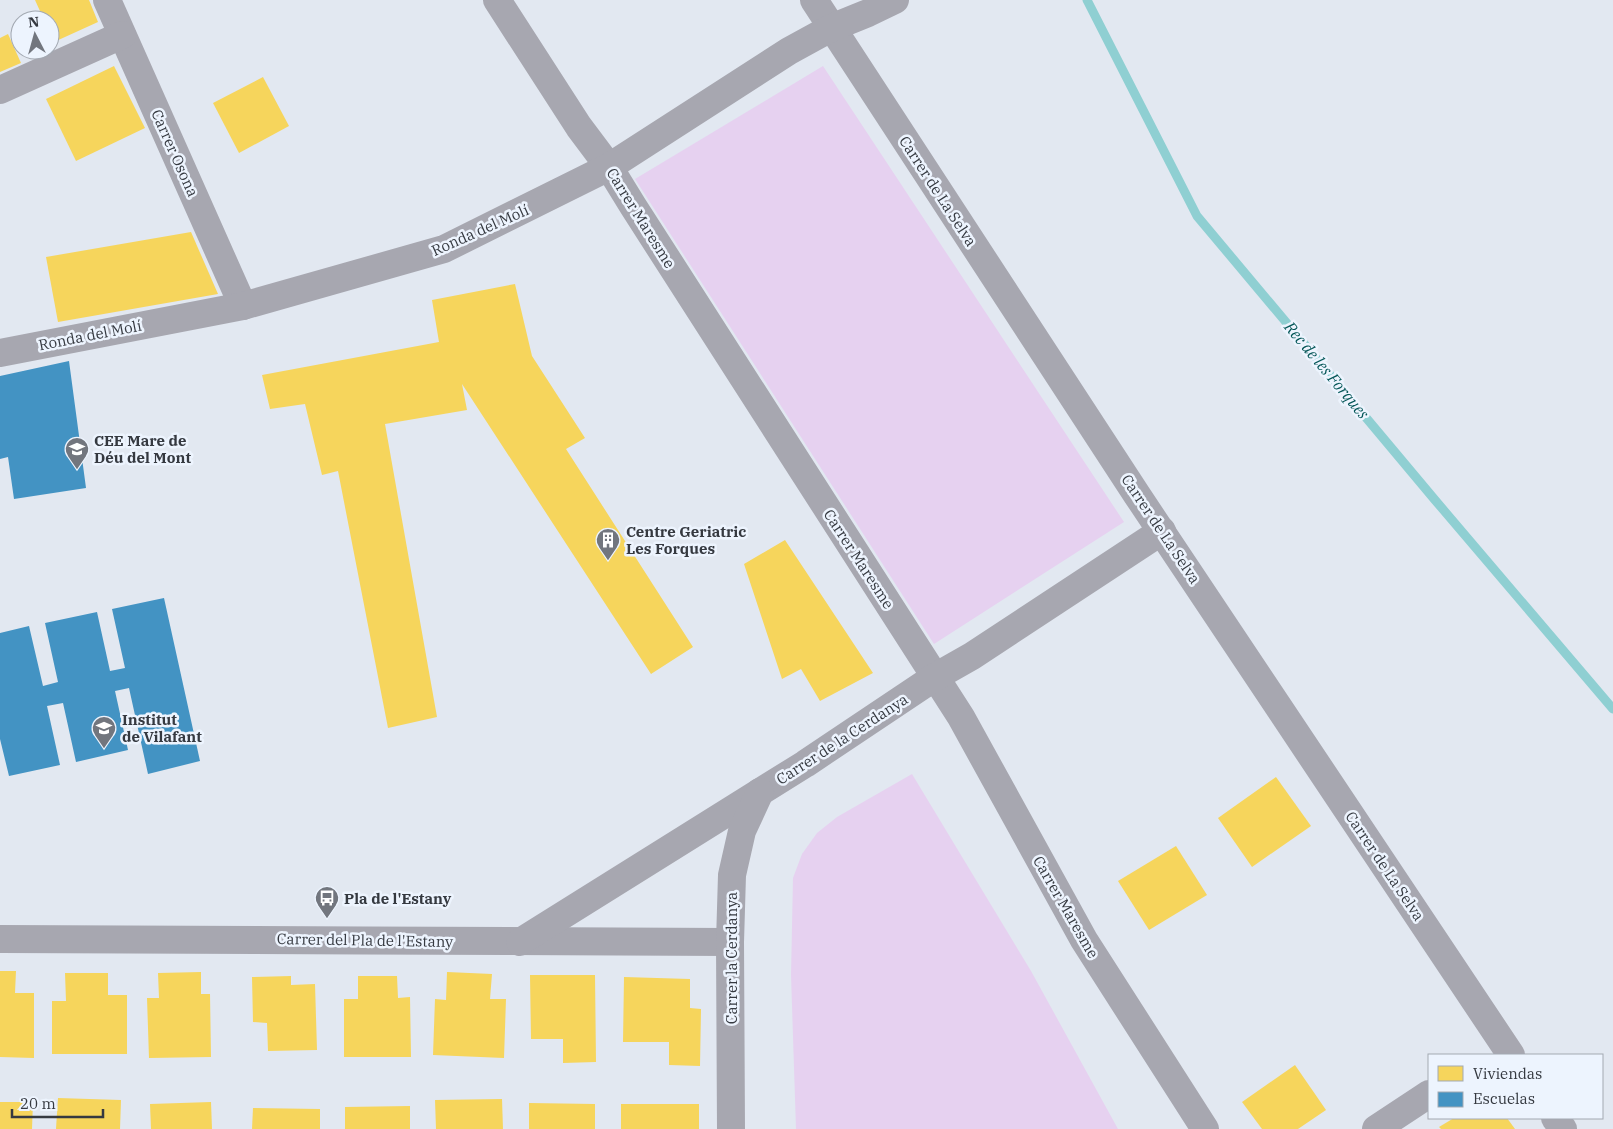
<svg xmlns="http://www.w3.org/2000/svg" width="1613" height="1129" viewBox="0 0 1613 1129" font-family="'IBM Plex Serif',serif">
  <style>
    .green { fill: #e6d1f0 }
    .homes { fill: #f6d55c }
    .schools { fill: #4393c3 }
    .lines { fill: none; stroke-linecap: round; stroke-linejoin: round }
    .stream { stroke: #8fcfd2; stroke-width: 9 }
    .minor { stroke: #a7a7b0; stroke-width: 28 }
    .labels { text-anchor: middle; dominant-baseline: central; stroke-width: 5; stroke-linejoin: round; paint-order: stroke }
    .street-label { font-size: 15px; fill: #353940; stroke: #edf4fe }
    .poi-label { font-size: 15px; font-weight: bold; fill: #353940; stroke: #edf4fe; text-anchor: start }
    .water-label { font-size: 16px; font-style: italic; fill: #055758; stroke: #edf4fe }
  </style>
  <rect width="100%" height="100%" fill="#e2e8f1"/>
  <g class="green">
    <path d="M 823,66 L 1124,522 L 934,644 L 635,179 Z"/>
    <path d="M 912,774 L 1031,971 L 1118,1129 L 796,1129 L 791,975 L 793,878 L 802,854 L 817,833 L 837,817 Z"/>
  </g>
  <g class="homes">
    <path d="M 35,0 L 89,0 L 98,22 L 54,42 L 50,34 L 50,20 L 44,20 Z"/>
    <path d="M 8,34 L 21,63 L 0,72 L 0,38 Z"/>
    <path d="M 114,66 L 145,128 L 76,161 L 46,99 Z"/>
    <path d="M 263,77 L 289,126 L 239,153 L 213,103 Z"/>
    <path d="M 191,232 L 218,294 L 58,322 L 46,257 Z"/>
    <path d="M 515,284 L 532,356 L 585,438 L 566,449 L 693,647 L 651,674 L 462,384 L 467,410 L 385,424 L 437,717 L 388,728 L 338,471 L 322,475 L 305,404 L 270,409 L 262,375 L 439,342 L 432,300 Z"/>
    <path d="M 785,540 L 873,673 L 820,701 L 801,669 L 782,679 L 744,564 Z"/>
    <path d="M 1276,777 L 1311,826 L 1252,867 L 1218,818 Z"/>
    <path d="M 1176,846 L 1207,895 L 1149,930 L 1118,881 Z"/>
    <path d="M 0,971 L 16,971 L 15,993 L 34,993 L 34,1058 L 0,1057 Z"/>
    <path d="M 201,972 L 201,994 L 210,994 L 211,1057 L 149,1058 L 147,998 L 159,998 L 158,973 Z"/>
    <path d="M 447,972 L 492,974 L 490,999 L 506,999 L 504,1058 L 433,1055 L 435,999 L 446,1000 Z"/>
    <path d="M 65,973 L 108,973 L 108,995 L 127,995 L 127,1054 L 52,1054 L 52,1001 L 66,1001 Z"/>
    <path d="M 530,975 L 595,975 L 596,1062 L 563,1063 L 563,1039 L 531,1039 Z"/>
    <path d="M 291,976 L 291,985 L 315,984 L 317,1050 L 268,1051 L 267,1023 L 253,1022 L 252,977 Z"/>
    <path d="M 358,976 L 397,976 L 398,998 L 410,997 L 411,1057 L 344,1057 L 344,999 L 358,999 Z"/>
    <path d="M 624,977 L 690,979 L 690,1008 L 701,1009 L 700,1066 L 669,1065 L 669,1042 L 623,1042 Z"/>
    <path d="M 1295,1065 L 1326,1110 L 1298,1129 L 1262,1129 L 1242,1102 Z"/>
    <path d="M 58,1098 L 121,1100 L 120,1129 L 56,1129 Z"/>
    <path d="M 502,1099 L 503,1129 L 436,1129 L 435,1100 Z"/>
    <path d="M 0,1102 L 33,1102 L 32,1129 L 0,1129 Z"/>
    <path d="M 211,1102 L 212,1129 L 151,1129 L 150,1104 Z"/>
    <path d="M 529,1103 L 595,1104 L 595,1129 L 529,1129 Z"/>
    <rect x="621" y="1104" width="78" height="25"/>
    <path d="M 410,1106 L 410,1129 L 345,1129 L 345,1107 Z"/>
    <path d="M 253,1108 L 320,1109 L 320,1129 L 252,1129 Z"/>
    <path d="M 1454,1118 L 1507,1118 L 1515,1129 L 1441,1129 L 1439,1127 Z"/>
  </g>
  <g class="schools">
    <path d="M 69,361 L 86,488 L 14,499 L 8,457 L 0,459 L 0,376 Z"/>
    <path d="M 164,598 L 200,761 L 148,774 L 129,688 L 115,691 L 128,750 L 76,762 L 63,703 L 47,706 L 60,765 L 9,776 L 0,739 L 0,633 L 29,626 L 43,686 L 58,682 L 45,623 L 97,612 L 110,671 L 125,668 L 112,609 Z"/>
  </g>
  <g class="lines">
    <path class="stream" d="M 1087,0 L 1197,216 L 1435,500 L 1613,709"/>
    <g class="minor">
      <path d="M 107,0 L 243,306"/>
      <path d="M 497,0 L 579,127 L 609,167 L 633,206 L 961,717 L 1084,940 L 1205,1129"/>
      <path d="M 814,0 L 1137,495 L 1511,1055"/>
      <path d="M 0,90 L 122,35"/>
      <path d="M 0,353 L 243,306 L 444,249 L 609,167 L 789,51 L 831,28 L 868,13 L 895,0"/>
      <path d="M 0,939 C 243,939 487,942 730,942"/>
      <path d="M 520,942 L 805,764 L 935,677 L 972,656 L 1162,531"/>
      <path d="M 1555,1118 L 1563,1129"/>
      <path d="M 731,1129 L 730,942 L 732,875 L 742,831 L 760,792"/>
      <path d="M 1376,1129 L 1429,1094"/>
    </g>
  </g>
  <defs>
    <g id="school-pin" transform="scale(1.25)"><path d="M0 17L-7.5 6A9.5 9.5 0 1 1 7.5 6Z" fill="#72767e" stroke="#edf4fe"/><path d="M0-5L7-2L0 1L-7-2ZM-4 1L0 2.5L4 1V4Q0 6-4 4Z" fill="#fff"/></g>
    <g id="building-pin" transform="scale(1.25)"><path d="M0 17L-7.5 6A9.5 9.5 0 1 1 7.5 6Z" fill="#72767e" stroke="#edf4fe"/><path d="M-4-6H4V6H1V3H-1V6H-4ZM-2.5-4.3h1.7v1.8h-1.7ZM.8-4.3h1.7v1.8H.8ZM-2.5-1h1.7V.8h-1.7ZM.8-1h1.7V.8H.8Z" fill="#fff"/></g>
    <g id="bus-pin" transform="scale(1.25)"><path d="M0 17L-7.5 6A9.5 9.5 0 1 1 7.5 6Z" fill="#72767e" stroke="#edf4fe"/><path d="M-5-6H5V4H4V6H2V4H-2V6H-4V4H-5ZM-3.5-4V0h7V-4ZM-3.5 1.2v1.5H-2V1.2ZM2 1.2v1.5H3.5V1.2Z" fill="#fff"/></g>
  </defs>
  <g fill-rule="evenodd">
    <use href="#school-pin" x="77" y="449"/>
    <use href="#building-pin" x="608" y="540"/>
    <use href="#school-pin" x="104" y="728"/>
    <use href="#bus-pin" x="327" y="898"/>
  </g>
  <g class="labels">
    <g class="street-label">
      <text transform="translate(175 153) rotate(66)">Carrer Osona</text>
      <text transform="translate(938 191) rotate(57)">Carrer de La Selva</text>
      <text transform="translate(641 218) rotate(58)">Carrer Maresme</text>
      <text transform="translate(480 230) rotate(-24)">Ronda del Molí</text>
      <text transform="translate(90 335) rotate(-11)">Ronda del Molí</text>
      <text transform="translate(1161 529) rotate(56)">Carrer de La Selva</text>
      <text transform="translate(859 559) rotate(57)">Carrer Maresme</text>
      <text transform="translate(842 739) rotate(-33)">Carrer de la Cerdanya</text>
      <text transform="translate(1385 866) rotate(56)">Carrer de La Selva</text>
      <text transform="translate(1066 907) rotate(60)">Carrer Maresme</text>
      <text transform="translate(365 940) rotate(1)">Carrer del Pla de l'Estany</text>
      <text transform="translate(731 958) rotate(-90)">Carrer la Cerdanya</text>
    </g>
    <g class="poi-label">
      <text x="94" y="440">CEE Mare de<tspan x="94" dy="17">Déu del Mont</tspan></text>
      <text x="626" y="531">Centre Geriatric<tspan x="626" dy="17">Les Forques</tspan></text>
      <text x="122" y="719">Institut<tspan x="122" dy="17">de Vilafant</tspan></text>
      <text x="344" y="898">Pla de l'Estany</text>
    </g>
    <g class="water-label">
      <text transform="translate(1327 370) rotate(50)">Rec de les Forques</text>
    </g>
  </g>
  <rect x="1428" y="1054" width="175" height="65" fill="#edf4fe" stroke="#a3a9b2"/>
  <rect x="1438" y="1066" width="25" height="15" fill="#f6d55c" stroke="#a3a9b2"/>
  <text x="1473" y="1079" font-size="15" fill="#353940">Viviendas</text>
  <rect x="1438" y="1092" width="25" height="15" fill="#4393c3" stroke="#a3a9b2"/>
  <text x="1473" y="1104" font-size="15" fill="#353940">Escuelas</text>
  <g transform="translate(35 35) rotate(354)"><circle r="24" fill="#edf4fe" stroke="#a3a9b2"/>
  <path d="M0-4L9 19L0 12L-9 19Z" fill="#72767e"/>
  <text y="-8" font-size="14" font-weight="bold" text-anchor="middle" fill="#353940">N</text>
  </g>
  <path d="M12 1109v8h91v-8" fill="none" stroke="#353940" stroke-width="2.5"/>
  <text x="20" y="1109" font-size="15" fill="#353940" stroke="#edf4fe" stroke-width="4" paint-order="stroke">20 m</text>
</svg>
